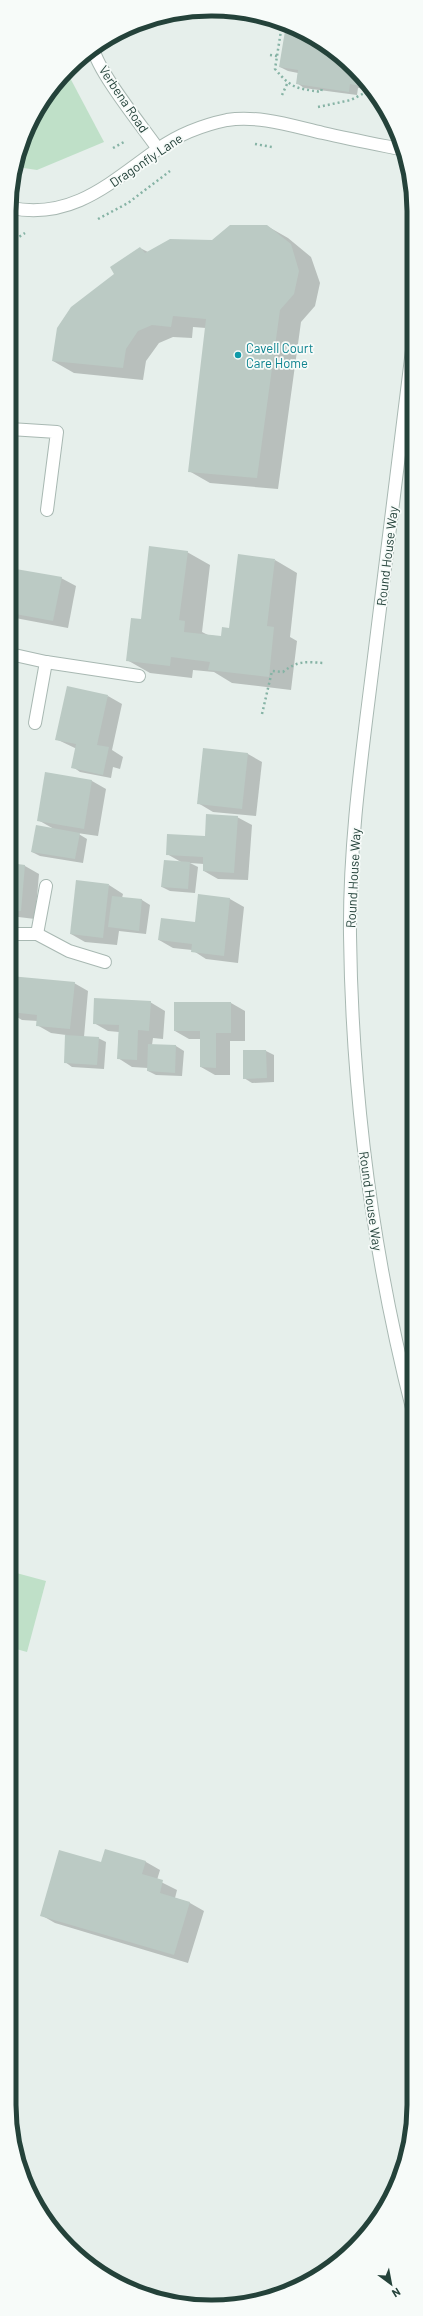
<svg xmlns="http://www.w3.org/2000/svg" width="423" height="2316" viewBox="0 0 423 2316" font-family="Barlow,sans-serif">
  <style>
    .green { fill: #bfe0c8 }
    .shadow { fill: #0003 }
    .building { fill: #bbcac4 }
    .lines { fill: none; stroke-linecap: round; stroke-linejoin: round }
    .minor-casing { stroke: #a8b8b2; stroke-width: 14 }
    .path { stroke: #86b3a5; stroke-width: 2.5; stroke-dasharray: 2 3; stroke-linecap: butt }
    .minor { stroke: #fff; stroke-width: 12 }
    .culture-dot { fill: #0f9aa8; stroke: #f7fbf9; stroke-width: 1.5 }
    .labels { text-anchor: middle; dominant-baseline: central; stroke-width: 3.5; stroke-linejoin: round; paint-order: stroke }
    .street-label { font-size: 13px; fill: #24423a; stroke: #f7fbf9 }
    .culture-label { font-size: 13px; fill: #0d838f; stroke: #f7fbf9; text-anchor: start }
    .rim { fill: none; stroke: #24423a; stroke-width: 5 }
  </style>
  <rect width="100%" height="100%" fill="#e6efeb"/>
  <g class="green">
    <path d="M 68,74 L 104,142 L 37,170 L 17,167 L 36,110 Z"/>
    <path d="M 9,1571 L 46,1581 L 27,1652 L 9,1647 Z"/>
  </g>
  <g class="shadow">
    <path d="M 238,11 L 256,16 L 225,12 Z"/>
    <path d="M 287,26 L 301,30 L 355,68 L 368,87 L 367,89 L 358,88 L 357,95 L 304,88 L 297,83 L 298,73 L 288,71 L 280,67 Z"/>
    <path d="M 267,226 L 288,238 L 311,257 L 320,283 L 315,306 L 301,322 L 278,489 L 210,483 L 189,471 L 206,328 L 193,327 L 192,338 L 173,337 L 159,343 L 146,361 L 143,380 L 74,373 L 53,361 L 115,274 L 140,248 L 148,252 L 212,241 Z"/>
    <path d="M 187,552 L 210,565 L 202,632 L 208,635 L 222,637 L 230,629 L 275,560 L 297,573 L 290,637 L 297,641 L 291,690 L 232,683 L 214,672 L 193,670 L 192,678 L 150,673 L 127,660 L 141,620 Z"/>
    <path d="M 10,569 L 61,578 L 76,586 L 68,628 L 10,617 Z"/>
    <path d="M 108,696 L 122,704 L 112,750 L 123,757 L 120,769 L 113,767 L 111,778 L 80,772 L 73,767 L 77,749 L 56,739 Z"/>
    <path d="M 204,749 L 248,754 L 262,762 L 256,816 L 213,812 L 198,803 Z"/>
    <path d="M 46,773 L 92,781 L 106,789 L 98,836 L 77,833 L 87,839 L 83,863 L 40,856 L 32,852 L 54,829 L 38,820 Z"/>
    <path d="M 237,817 L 252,825 L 248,880 L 218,879 L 204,871 L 204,864 L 190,863 L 198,867 L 195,893 L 170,891 L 162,887 L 181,862 L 167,854 L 206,837 Z"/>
    <path d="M 10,864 L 25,866 L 39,874 L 35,919 L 10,916 Z"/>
    <path d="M 109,885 L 123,894 L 122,898 L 142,900 L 150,905 L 146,934 L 119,931 L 117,945 L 85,942 L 71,934 Z"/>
    <path d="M 199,895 L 230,899 L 244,907 L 238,963 L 206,959 L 192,950 L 173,948 L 159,940 L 196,923 Z"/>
    <path d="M 11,978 L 74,983 L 88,991 L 84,1037 L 98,1038 L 106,1042 L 104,1069 L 72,1067 L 65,1062 L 66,1035 L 51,1033 L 37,1025 L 38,1021 L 22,1020 L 10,1013 Z"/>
    <path d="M 150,1002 L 165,1011 L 163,1039 L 153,1038 L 152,1045 L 176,1046 L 184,1051 L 182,1076 L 156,1075 L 148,1071 L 148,1068 L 132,1067 L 118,1058 L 119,1032 L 108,1031 L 94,1023 Z"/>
    <path d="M 231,1003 L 245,1011 L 245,1041 L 230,1041 L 230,1075 L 215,1075 L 201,1067 L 201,1039 L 189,1039 L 175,1031 Z"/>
    <path d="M 10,1026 L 18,1031 L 15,1061 L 10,1061 Z"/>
    <path d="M 244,1051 L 266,1051 L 274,1055 L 274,1082 L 252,1083 L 244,1078 Z"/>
    <path d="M 106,1850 L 146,1862 L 160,1870 L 157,1880 L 177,1890 L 175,1898 L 190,1903 L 204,1911 L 188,1963 L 55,1923 L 41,1915 L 102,1863 Z"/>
  </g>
  <g class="building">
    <path d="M 286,25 L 301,30 L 355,68 L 361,77 L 360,86 L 350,84 L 349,92 L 296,84 L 298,70 L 279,67 Z"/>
    <path d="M 230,225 L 267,225 L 291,244 L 299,271 L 294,294 L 280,310 L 257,478 L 188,472 L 206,319 L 173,316 L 171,327 L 152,325 L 138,331 L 126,349 L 123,368 L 52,361 L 57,328 L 71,307 L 114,274 L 110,267 L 140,247 L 145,253 L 170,239 L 212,240 Z"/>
    <path d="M 149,546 L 188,551 L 179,620 L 185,621 L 184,632 L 221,636 L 222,627 L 229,628 L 238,554 L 275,559 L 267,626 L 274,627 L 269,677 L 208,670 L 210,662 L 171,657 L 170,666 L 126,661 L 131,618 L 141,619 Z"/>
    <path d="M 10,568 L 62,577 L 53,621 L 10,613 Z"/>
    <path d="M 67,686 L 108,695 L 97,745 L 109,747 L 103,775 L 71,768 L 76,744 L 55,740 Z"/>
    <path d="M 203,748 L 248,753 L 242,809 L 197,804 Z"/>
    <path d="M 45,772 L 92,780 L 84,829 L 37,821 Z"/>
    <path d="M 206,814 L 238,816 L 234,873 L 203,871 L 203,857 L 166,855 L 167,834 L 205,836 Z"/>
    <path d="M 36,825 L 80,833 L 75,859 L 31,852 Z"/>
    <path d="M 164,860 L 190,862 L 188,889 L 161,887 Z"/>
    <path d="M 10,863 L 25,865 L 21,911 L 10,910 Z"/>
    <path d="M 76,880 L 109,884 L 103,938 L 70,934 Z"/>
    <path d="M 198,894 L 230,898 L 224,956 L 191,952 L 192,944 L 158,940 L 161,918 L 195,922 Z"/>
    <path d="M 112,896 L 142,899 L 139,931 L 108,927 Z"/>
    <path d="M 10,976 L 75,982 L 70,1029 L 36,1026 L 37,1015 L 10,1012 Z"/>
    <path d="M 94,998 L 151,1001 L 149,1031 L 138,1030 L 137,1060 L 117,1059 L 119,1025 L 93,1024 Z"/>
    <path d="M 174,1002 L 231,1002 L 231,1033 L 216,1033 L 216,1068 L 200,1067 L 200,1031 L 174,1031 Z"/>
    <path d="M 65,1035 L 99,1037 L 97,1065 L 64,1063 Z"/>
    <path d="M 148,1044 L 176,1045 L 175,1073 L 147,1071 Z"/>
    <path d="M 243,1050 L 266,1050 L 267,1078 L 243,1079 Z"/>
    <path d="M 105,1849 L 146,1861 L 142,1874 L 163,1880 L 160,1893 L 190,1902 L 174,1955 L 40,1916 L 59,1850 L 101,1862 Z"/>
  </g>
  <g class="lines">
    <g class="minor-casing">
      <g id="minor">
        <path d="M 93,48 C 98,72 142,126 158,149"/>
        <path d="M 11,208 C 73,220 111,182 158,149 C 178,135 203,125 227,120 C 259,115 292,126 323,133 C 349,139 375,144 400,149"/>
        <path d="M 10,429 L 57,432 L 47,510"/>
        <path d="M 10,654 L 46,662 L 139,676"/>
        <path d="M 35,723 L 46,662"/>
        <path d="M 10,934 L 37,934 L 69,951 L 105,962"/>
        <path d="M 37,934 L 46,886"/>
        <path d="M 413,1412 C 373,1256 352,1096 350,935 C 349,844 362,754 373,665 C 387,557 400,449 413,342"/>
      </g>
    </g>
    <g class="path">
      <path d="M 282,24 L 275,69 C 292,89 296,88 321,92 L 322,88"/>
      <path d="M 270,55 L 277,56"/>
      <path d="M 282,95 L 287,84"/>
      <path d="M 318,107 L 351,100 L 370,90"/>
      <path d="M 255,144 L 272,147"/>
      <path d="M 113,148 L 124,142"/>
      <path d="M 98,219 L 128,203 L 170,171"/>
      <path d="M 11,242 L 25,233"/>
      <path d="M 262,714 L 272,671 L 283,672 C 298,660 306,662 324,663"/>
    </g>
    <use href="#minor" class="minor"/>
  </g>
  <circle class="culture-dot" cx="238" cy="355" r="4"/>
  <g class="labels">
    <g class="street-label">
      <text transform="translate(124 99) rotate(56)">Verbena Road</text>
      <text transform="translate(146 160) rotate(-34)">Dragonfly Lane</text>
      <text transform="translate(387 556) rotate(-83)">Round House Way</text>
      <text transform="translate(353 878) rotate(-87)">Round House Way</text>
      <text transform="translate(371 1201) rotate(82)">Round House Way</text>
    </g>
    <g class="culture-label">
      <text x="246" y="348">Cavell Court<tspan x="246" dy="15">Care Home</tspan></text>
    </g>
  </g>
  <path d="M0 0H423V2316H0ZM211 16H212A195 195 0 0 1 407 211V2105A195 195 0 0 1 212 2300H211A195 195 0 0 1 16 2105V211A195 195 0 0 1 211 16Z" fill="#f7fbf9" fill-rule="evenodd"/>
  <path class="rim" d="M211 16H212A195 195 0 0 1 407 211V2105A195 195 0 0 1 212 2300H211A195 195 0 0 1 16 2105V211A195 195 0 0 1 211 16Z"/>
  <g transform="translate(391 2284) rotate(148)" stroke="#f7fbf9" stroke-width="3" paint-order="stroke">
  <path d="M0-3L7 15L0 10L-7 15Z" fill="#24423a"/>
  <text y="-6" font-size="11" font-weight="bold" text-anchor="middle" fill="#24423a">N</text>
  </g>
</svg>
